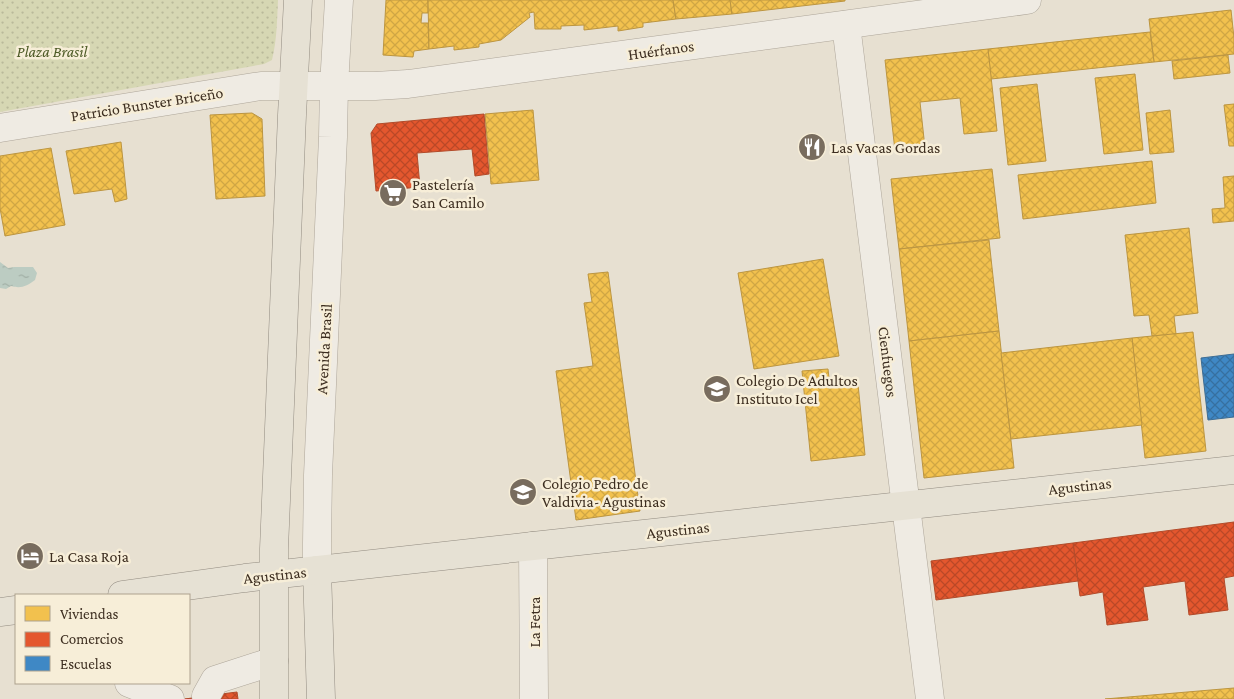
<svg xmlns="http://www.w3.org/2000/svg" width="1234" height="699" viewBox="0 0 1234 699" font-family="'Crimson Pro',serif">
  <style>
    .green { fill: url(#green-dots) }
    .water { fill: url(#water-ripples) }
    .homes { fill: url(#homes-cross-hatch); stroke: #bc9540 }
    .shops { fill: url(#shops-cross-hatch); stroke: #b24b2a }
    .schools { fill: url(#schools-cross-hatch); stroke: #3e6d94 }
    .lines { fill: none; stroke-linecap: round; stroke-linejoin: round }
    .minor-casing { stroke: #ada599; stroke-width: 29 }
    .major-casing { stroke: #928b80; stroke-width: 29 }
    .minor { stroke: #efebe3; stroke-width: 28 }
    .major { stroke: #e6e1d4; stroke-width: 28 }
    .labels { text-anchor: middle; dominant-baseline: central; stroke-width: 5; stroke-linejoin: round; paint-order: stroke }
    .street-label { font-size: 16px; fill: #3d2e20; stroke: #f7eed8 }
    .park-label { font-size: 16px; font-style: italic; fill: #4d5a26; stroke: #f7eed8 }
    .poi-label { font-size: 16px; fill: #3d2e20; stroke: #f7eed8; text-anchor: start }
  </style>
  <defs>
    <pattern id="green-dots" width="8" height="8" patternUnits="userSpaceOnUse" patternTransform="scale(1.25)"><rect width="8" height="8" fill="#d6d7b3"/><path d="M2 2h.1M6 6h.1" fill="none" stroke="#b9b99a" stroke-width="1.8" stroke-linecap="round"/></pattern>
    <pattern id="water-ripples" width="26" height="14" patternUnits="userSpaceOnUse" patternTransform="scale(1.25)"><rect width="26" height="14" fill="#bcccc2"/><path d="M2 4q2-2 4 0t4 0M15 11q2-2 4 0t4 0" fill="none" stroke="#a2b0a6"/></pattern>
    <pattern id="homes-cross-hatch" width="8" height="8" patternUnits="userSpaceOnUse" patternTransform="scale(1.25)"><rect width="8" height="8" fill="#f2c14e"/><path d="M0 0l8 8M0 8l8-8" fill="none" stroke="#d0a644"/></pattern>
    <pattern id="shops-cross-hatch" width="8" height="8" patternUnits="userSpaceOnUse" patternTransform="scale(1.25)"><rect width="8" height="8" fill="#e4572e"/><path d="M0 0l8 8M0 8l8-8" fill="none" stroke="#ba4827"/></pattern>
    <pattern id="schools-cross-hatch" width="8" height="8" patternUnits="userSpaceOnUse" patternTransform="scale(1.25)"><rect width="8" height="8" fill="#3f88c5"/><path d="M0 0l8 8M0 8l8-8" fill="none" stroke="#3670a0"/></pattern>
  </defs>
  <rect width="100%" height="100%" fill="#e7e0d1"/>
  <path class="green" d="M 0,0 L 278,0 C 277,20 277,40 272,60 L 264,64 L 0,112 Z"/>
  <path class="water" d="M 0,262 L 8,268 L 14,267 L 33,267 L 37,273 L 35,280 C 27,286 21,289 11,286 L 6,289 L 0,288 Z"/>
  <g class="homes">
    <path d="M 386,0 L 428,0 L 428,13 L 422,13 L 421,23 L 428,23 L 429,49 L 414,51 L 413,57 L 383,55 Z"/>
    <path d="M 428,0 L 673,0 L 676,19 L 643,23 L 643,27 L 618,31 L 618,26 L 584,30 L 584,25 L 561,26 L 561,29 L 535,29 L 534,12 L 529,13 L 530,17 L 501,40 L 479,44 L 479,47 L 454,50 L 454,46 L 429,49 Z"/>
    <path d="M 673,0 L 730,0 L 732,14 L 676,19 Z"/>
    <path d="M 730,0 L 845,0 L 845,1 L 732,14 Z"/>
    <path d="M 1231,10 L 1234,38 L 1234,54 L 1154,62 L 1149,19 Z"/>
    <path d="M 1150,32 L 1154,62 L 991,79 L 988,49 Z"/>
    <path d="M 988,49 L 997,131 L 964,134 L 960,98 L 920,102 L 925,148 L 895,151 L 885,60 Z"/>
    <path d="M 1228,55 L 1230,73 L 1174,79 L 1172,61 Z"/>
    <path d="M 1135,74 L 1143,150 L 1104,154 L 1095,78 Z"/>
    <path d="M 1037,84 L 1046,161 L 1008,165 L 1000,88 Z"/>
    <path d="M 1234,104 L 1234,146 L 1229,146 L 1224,105 Z"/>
    <path d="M 533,110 L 539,180 L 491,184 L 485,114 Z"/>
    <path d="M 1170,110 L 1174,152 L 1150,154 L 1146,113 Z"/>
    <path d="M 252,113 L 262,119 L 265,196 L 216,199 L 210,115 Z"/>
    <path d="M 121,142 L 127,199 L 115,202 L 112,189 L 74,194 L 66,151 Z"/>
    <path d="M 51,148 L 65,225 L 5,236 L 0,208 L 0,156 Z"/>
    <path d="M 1152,161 L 1156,203 L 1023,219 L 1018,175 Z"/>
    <path d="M 992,169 L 1000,238 L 899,249 L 891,179 Z"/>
    <path d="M 1234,176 L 1234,221 L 1213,223 L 1212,209 L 1225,208 L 1223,177 Z"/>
    <path d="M 1189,228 L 1198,313 L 1174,316 L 1176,334 L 1152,336 L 1149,315 L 1134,316 L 1125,235 Z"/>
    <path d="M 989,240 L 999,331 L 909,341 L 899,249 Z"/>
    <path d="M 823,259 L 839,356 L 754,369 L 738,273 Z"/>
    <path d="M 608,272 L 640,511 L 576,520 L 556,371 L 593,366 L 584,303 L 592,302 L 588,274 Z"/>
    <path d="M 999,331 L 1014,468 L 924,478 L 909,341 Z"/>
    <path d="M 1193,332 L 1206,451 L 1145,458 L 1132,338 Z"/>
    <path d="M 1132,338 L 1142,425 L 1011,439 L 1001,353 Z"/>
    <path d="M 828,369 L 830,387 L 858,384 L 865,455 L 811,461 L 802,371 Z"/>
    <path d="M 1234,688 L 1234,699 L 1105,699 Z"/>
  </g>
  <g class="shops">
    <path d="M 484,114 L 489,174 L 475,176 L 472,149 L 417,153 L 420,187 L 376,191 L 371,133 L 377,124 Z"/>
    <path d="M 1234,522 L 1234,576 L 1224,578 L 1228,610 L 1189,615 L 1185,581 L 1143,587 L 1148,620 L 1107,625 L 1103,592 L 1080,596 L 1073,543 Z"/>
    <path d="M 1073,543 L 1078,581 L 936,600 L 931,561 Z"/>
    <path d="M 237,692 L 238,699 L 185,699 L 206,696 Z"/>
  </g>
  <path class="schools" d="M 1234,354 L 1234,417 L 1208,420 L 1201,358 Z"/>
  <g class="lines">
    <g class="minor-casing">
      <g id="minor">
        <path d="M 846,25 L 930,699"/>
        <path d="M 0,128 L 261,86 L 375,86 L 408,84 L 1027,0"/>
        <path d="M 533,546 L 534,699"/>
        <path d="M 317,570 L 317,543 L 318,475 L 333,137 L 334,86 L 339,0"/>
        <path d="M 129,683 L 170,699"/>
        <path d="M 206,696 L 215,680 L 274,661"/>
      </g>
    </g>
    <g class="major-casing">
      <g id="major">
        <path d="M 317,570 L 321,699"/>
        <path d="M 122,595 L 245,578 L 533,546 L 1234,470"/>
        <path d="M 0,612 L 16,610"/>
        <path d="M 274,699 L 274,549 L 292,115 L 298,0"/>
      </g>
    </g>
    <use href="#minor" class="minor"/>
    <use href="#major" class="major"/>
  </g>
  <defs>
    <g id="restaurant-disc" transform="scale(1.4375)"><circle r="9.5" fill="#786c5e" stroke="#f7eed8"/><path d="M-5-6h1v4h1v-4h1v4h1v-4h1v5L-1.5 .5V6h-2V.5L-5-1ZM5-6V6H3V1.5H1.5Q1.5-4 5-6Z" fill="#fff"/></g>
    <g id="supermarket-disc" transform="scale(1.4375)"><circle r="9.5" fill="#786c5e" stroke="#f7eed8"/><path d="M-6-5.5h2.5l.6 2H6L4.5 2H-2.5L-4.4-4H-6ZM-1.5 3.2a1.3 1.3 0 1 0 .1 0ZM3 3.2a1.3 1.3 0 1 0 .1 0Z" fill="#fff"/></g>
    <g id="school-disc" transform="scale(1.4375)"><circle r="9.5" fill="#786c5e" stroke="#f7eed8"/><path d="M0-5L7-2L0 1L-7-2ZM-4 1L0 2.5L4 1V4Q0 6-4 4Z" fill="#fff"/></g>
    <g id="hotel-disc" transform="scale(1.4375)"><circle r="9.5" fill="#786c5e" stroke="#f7eed8"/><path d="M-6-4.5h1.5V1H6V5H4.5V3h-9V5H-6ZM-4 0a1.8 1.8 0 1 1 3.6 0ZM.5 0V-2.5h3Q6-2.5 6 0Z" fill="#fff"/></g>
  </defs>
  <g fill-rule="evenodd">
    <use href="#restaurant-disc" x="812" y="147"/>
    <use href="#supermarket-disc" x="393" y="193"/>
    <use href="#school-disc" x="717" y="389"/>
    <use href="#school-disc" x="523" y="492"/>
    <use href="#hotel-disc" x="30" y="556"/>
  </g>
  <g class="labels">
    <g class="street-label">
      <text transform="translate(661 50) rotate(-8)">Huérfanos</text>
      <text transform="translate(147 104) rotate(-9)">Patricio Bunster Briceño</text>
      <text transform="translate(324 349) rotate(-87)">Avenida Brasil</text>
      <text transform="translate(888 362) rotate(83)">Cienfuegos</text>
      <text transform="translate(1080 486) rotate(-6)">Agustinas</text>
      <text transform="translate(678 530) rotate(-6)">Agustinas</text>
      <text transform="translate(275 575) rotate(-6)">Agustinas</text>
      <text transform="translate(534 622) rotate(-90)">La Fetra</text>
    </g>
    <g class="park-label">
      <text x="52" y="51">Plaza Brasil</text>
    </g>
    <g class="poi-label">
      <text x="831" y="147">Las Vacas Gordas</text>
      <text x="412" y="184">Pastelería<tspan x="412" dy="18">San Camilo</tspan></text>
      <text x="736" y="380">Colegio De Adultos<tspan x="736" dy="18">Instituto Icel</tspan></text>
      <text x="542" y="483">Colegio Pedro de<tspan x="542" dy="18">Valdivia- Agustinas</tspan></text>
      <text x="49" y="556">La Casa Roja</text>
    </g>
  </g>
  <rect x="15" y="594" width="175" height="90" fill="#f7eed8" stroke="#ada18e"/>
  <rect x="25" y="606" width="25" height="15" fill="#f2c14e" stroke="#ada18e"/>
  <text x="60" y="619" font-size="15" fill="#3d2e20">Viviendas</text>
  <rect x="25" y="632" width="25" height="15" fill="#e4572e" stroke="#ada18e"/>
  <text x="60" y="644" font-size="15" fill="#3d2e20">Comercios</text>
  <rect x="25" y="656" width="25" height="15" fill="#3f88c5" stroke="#ada18e"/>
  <text x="60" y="669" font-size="15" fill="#3d2e20">Escuelas</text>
</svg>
